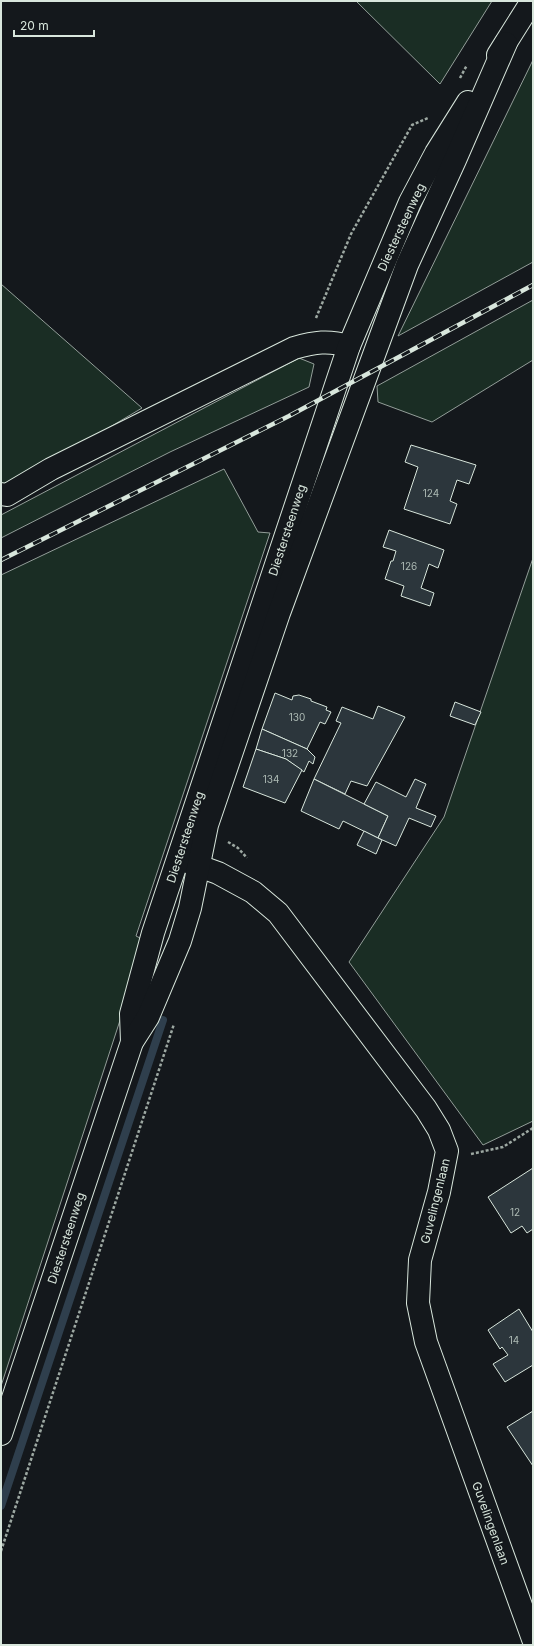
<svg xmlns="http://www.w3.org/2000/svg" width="534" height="1646" viewBox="0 0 534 1646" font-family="Inter,sans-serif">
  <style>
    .green { fill: #1a2d24; stroke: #939e99 }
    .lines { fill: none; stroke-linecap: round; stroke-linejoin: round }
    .stream { stroke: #2f3f4d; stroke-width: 8 }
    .building { fill: #2c363c; stroke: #d8e6dc }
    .street-casing { stroke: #d8e6dc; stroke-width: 24 }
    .secondary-casing { stroke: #d8e6dc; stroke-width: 24 }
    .path { stroke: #9da8a2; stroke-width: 2.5; stroke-dasharray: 3 2; stroke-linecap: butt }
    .street { stroke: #14181c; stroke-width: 22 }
    .secondary { stroke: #14181c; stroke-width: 22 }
    .rail-casing { stroke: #d8e6dc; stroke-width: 4.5 }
    .rail { stroke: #14181c; stroke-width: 3; stroke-dasharray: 9; stroke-linecap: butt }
    .labels { text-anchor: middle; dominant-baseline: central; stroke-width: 3; stroke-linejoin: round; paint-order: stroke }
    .number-label { font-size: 10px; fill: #adbab4 }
    .street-label { font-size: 12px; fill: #d8e6dc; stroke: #14181c }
  </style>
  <rect width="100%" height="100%" fill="#14181c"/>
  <g class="green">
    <path d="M 356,1 L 492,1 L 440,84 Z"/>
    <path d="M 533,60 L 533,262 L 398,336 Z"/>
    <path d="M 1,284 L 142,408 L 1,492 Z"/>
    <path d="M 533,300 L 533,360 L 432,422 L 378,402 L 377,386 Z"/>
    <path d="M 299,358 L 314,364 L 309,387 L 170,452 L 1,538 L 1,515 Z"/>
    <path d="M 224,469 L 258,532 L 270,533 L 136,936 L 144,940 L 125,1005 L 1,1386 L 1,575 Z"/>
    <path d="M 533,558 L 533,1121 L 483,1145 L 349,962 L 444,817 Z"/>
  </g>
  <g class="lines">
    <path class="stream" d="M 1,1506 L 163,1020"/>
  </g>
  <g class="building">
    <path d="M 411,445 L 476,465 L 469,484 L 457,480 L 450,501 L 457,504 L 450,524 L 404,509 L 418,467 L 405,462 Z"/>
    <path d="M 389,530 L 444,550 L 438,568 L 429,564 L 421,588 L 434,593 L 430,606 L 401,596 L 404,586 L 385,579 L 391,561 L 393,561 L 396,551 L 383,547 Z"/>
    <path d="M 275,693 L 292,700 L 293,696 L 299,695 L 311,699 L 311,701 L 327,707 L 326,710 L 331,712 L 325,724 L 320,722 L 307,749 L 262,729 Z"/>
    <path d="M 455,702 L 481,712 L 475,725 L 450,716 Z"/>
    <path d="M 378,706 L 405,717 L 367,786 L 351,781 L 345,794 L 314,779 L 341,723 L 336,721 L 342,707 L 373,719 Z"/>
    <path d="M 262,729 L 307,749 L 315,757 L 313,764 L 309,761 L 304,772 L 286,759 L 256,749 Z"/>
    <path d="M 256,749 L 286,759 L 302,770 L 285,803 L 243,787 Z"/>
    <path d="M 314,779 L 388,816 L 378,838 L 343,821 L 339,829 L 301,811 Z"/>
    <path d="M 415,779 L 426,784 L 416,808 L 436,816 L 431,827 L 409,818 L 396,846 L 378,838 L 388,816 L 364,804 L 376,782 L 406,797 Z"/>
    <path d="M 364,831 L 382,840 L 376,854 L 357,845 Z"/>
    <path d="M 533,1168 L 533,1229 L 527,1233 L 522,1226 L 511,1233 L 488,1197 Z"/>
    <path d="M 519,1309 L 533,1332 L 533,1365 L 505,1382 L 493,1364 L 508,1355 L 502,1347 L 500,1349 L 488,1330 Z"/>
    <path d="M 533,1411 L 533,1466 L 507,1427 Z"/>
  </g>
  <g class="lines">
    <g class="street-casing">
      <g id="street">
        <path d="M 1,494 L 7,495 L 51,469 L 294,348 C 315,342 328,340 349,346"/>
        <path d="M 182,860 L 218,873 L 253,892 L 278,913 L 426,1109 L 439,1130 L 447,1151 L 439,1192 L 420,1260 L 418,1303 L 426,1342 L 533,1639"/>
      </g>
    </g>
    <g class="secondary-casing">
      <g id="secondary">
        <path d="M 498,55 L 532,1"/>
        <path d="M 132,1042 L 131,1014 L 153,933 L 349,346 L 410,202 L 436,153 L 468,102"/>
        <path d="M 1,1434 L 132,1042 L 148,1017 L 180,941 L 190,908 L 207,825 L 279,613 L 407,265 L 455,160 L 506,43"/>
      </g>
    </g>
    <g class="path">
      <path d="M 460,78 L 467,65"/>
      <path d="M 316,318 L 351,234 L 412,125 L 428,118"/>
      <path d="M 228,842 L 238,848 L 247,858"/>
      <path d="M 471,1154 L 503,1147 L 533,1128"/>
      <path d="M 1,1551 L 174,1024"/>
    </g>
    <use href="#street" class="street"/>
    <use href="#secondary" class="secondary"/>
    <g class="rail-casing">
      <path id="rail" d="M 1,560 L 289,416 L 533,285"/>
    </g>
    <use href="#rail" class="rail"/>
  </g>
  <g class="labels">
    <g class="number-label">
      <text x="431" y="493">124</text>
      <text x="409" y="566">126</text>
      <text x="297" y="717">130</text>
      <text x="290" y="753">132</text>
      <text x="271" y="779">134</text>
      <text x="515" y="1212">12</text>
      <text x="514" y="1340">14</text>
    </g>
    <g class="street-label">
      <text transform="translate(401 227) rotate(-65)">Diestersteenweg</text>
      <text transform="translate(287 530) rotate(-72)">Diestersteenweg</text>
      <text transform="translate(185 837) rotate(-72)">Diestersteenweg</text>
      <text transform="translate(435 1201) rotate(-76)">Guvelingenlaan</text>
      <text transform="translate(66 1238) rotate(-72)">Diestersteenweg</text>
      <text transform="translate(491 1523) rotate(70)">Guvelingenlaan</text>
    </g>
  </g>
  <rect width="534" height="1646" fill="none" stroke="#d8e6dc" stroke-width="4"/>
  <path d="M14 30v6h80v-6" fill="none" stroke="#d8e6dc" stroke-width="2"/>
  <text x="20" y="30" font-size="12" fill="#d8e6dc" stroke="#14181c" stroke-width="3" paint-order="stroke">20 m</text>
</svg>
